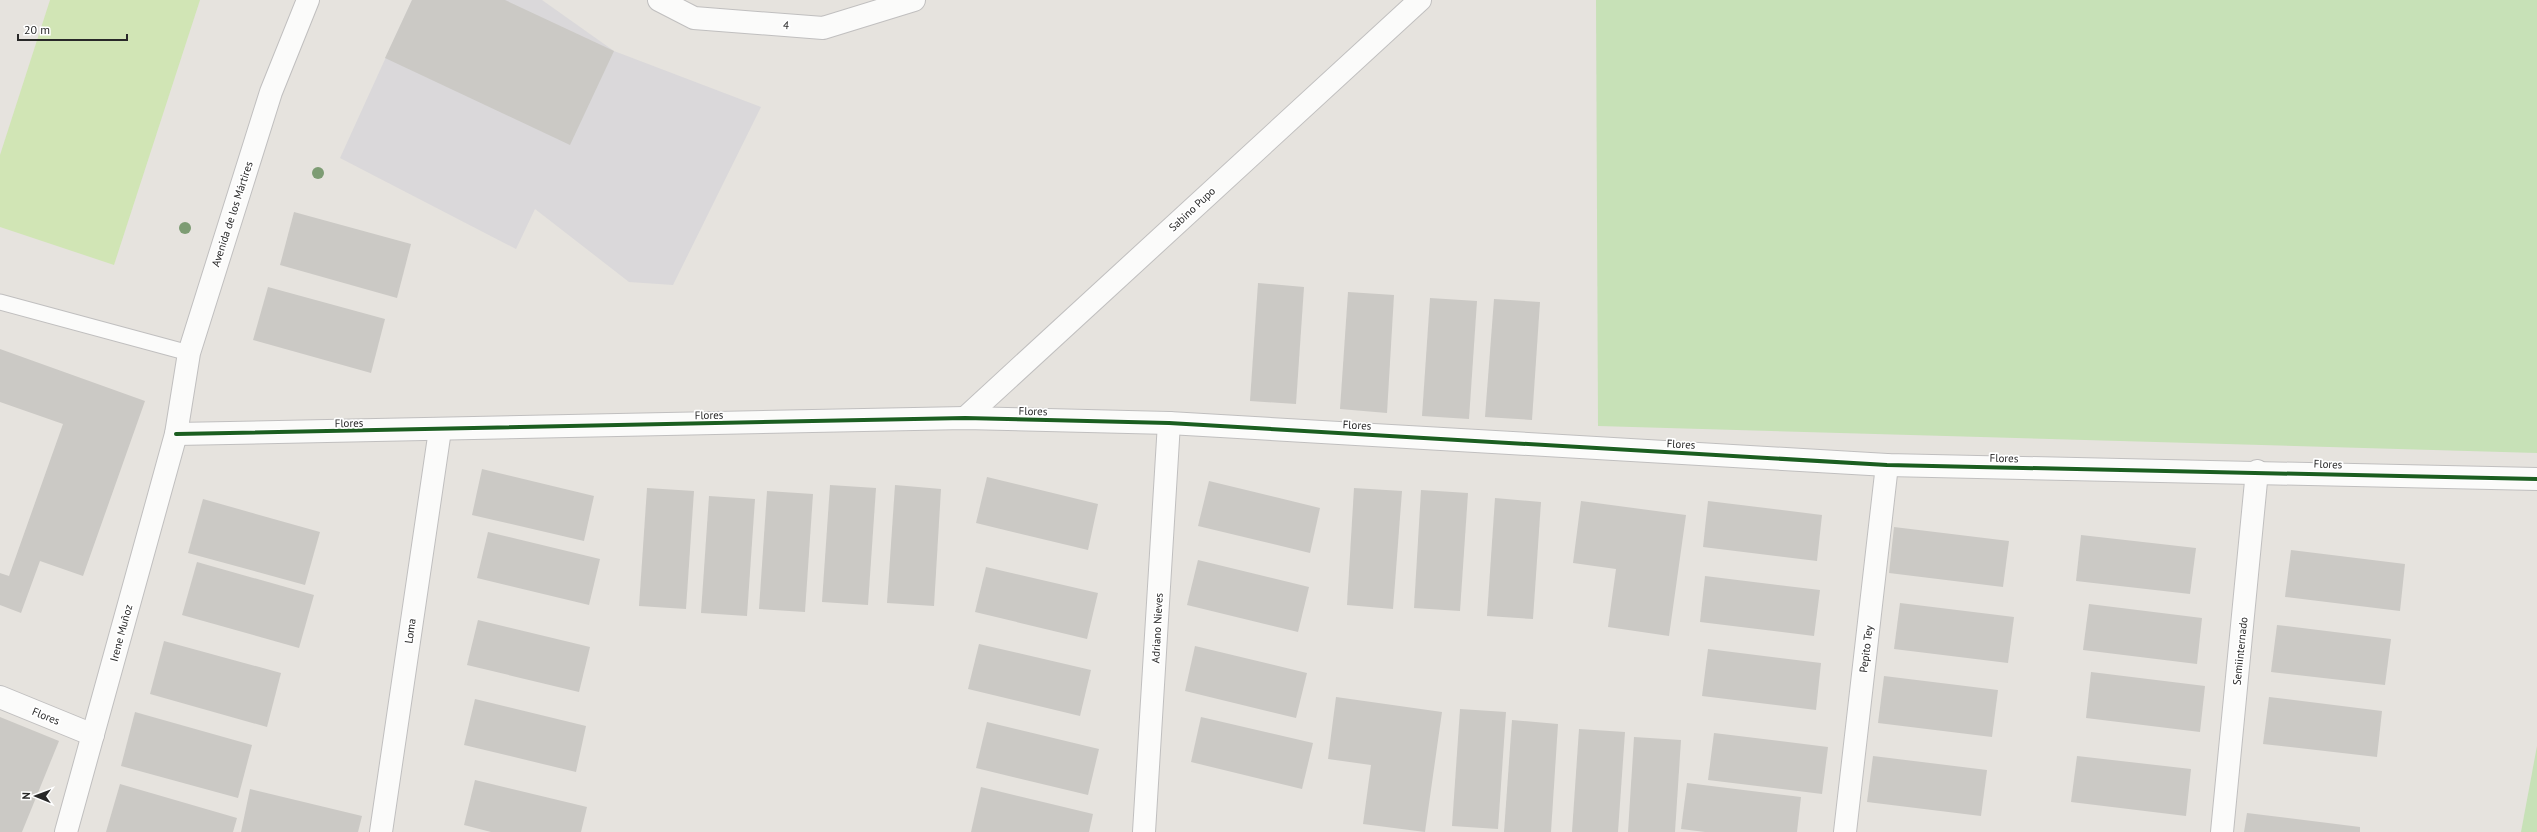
<svg xmlns="http://www.w3.org/2000/svg" width="2537" height="832" viewBox="0 0 2537 832" font-family="'PT Sans',sans-serif">
  <style>
    .industrial { fill: #dad8da }
    .green { fill: #c7e1b7 }
    .pitch { fill: #d1e5b5 }
    .building { fill: #cbc9c5 }
    .lines { fill: none; stroke-linecap: round; stroke-linejoin: round }
    .lane-casing { stroke: #c0bfbf; stroke-width: 17 }
    .street-casing { stroke: #c0bfbf; stroke-width: 24 }
    .lane { stroke: #fbfbfa; stroke-width: 15 }
    .street { stroke: #fbfbfa; stroke-width: 22 }
    .cycleway-casing { stroke: #fff; stroke-width: 6 }
    .cycleway { stroke: #1b5e20; stroke-width: 4 }
    .tree { fill: #7d9c73 }
    .labels { text-anchor: middle; dominant-baseline: central; stroke-width: 3.5; stroke-linejoin: round; paint-order: stroke }
    .street-label { font-size: 11px; fill: #282828; stroke: #fff }
  </style>
  <rect width="100%" height="100%" fill="#e6e3de"/>
  <path class="industrial" d="M 412,0 L 542,0 L 614,51 L 761,107 L 673,285 L 629,282 L 535,209 L 516,249 L 340,158 Z"/>
  <g class="green">
    <path d="M 1596,0 L 2537,0 L 2537,453 L 1598,426 Z"/>
    <path d="M 2537,746 L 2537,832 L 2521,832 Z"/>
  </g>
  <path class="pitch" d="M 50,0 L 200,0 L 114,265 L 0,227 L 0,155 Z"/>
  <g class="building">
    <path d="M 412,0 L 505,0 L 614,51 L 570,145 L 385,58 Z"/>
    <path d="M 294,212 L 411,244 L 397,298 L 280,265 Z"/>
    <path d="M 1258,283 L 1304,287 L 1296,404 L 1250,401 Z"/>
    <path d="M 268,287 L 385,319 L 371,373 L 253,340 Z"/>
    <path d="M 1348,292 L 1394,295 L 1387,413 L 1340,409 Z"/>
    <path d="M 1430,298 L 1477,301 L 1469,419 L 1422,416 Z"/>
    <path d="M 1494,299 L 1540,302 L 1532,420 L 1485,417 Z"/>
    <path d="M 0,349 L 145,401 L 83,576 L 40,561 L 21,613 L 0,605 L 0,573 L 9,576 L 63,424 L 0,402 Z"/>
    <path d="M 482,469 L 594,496 L 584,541 L 472,515 Z"/>
    <path d="M 987,477 L 1098,504 L 1088,550 L 976,523 Z"/>
    <path d="M 1209,481 L 1320,508 L 1310,553 L 1198,526 Z"/>
    <path d="M 830,485 L 876,488 L 868,605 L 822,602 Z"/>
    <path d="M 895,485 L 941,489 L 934,606 L 887,603 Z"/>
    <path d="M 647,488 L 694,491 L 686,609 L 639,606 Z"/>
    <path d="M 1354,488 L 1402,491 L 1393,609 L 1347,605 Z"/>
    <path d="M 1421,490 L 1468,493 L 1460,611 L 1414,608 Z"/>
    <path d="M 767,491 L 813,494 L 805,612 L 759,609 Z"/>
    <path d="M 709,496 L 755,499 L 747,616 L 701,613 Z"/>
    <path d="M 1495,498 L 1541,502 L 1533,619 L 1487,616 Z"/>
    <path d="M 203,499 L 320,532 L 305,585 L 188,553 Z"/>
    <path d="M 1581,501 L 1686,515 L 1669,636 L 1608,627 L 1616,569 L 1573,563 Z"/>
    <path d="M 1708,501 L 1822,515 L 1817,561 L 1703,547 Z"/>
    <path d="M 1894,527 L 2009,541 L 2003,587 L 1889,573 Z"/>
    <path d="M 488,532 L 600,559 L 589,605 L 477,578 Z"/>
    <path d="M 2081,535 L 2196,548 L 2190,594 L 2076,581 Z"/>
    <path d="M 2291,550 L 2405,564 L 2400,611 L 2285,597 Z"/>
    <path d="M 1198,560 L 1309,587 L 1298,632 L 1187,605 Z"/>
    <path d="M 197,562 L 314,595 L 299,648 L 182,615 Z"/>
    <path d="M 986,567 L 1098,593 L 1087,639 L 975,612 Z"/>
    <path d="M 1705,576 L 1820,590 L 1814,636 L 1700,622 Z"/>
    <path d="M 1900,603 L 2014,617 L 2008,663 L 1894,649 Z"/>
    <path d="M 2089,604 L 2202,618 L 2197,664 L 2083,650 Z"/>
    <path d="M 478,620 L 590,647 L 579,692 L 467,665 Z"/>
    <path d="M 2277,625 L 2391,639 L 2385,685 L 2271,672 Z"/>
    <path d="M 164,641 L 281,673 L 267,727 L 150,694 Z"/>
    <path d="M 979,644 L 1091,670 L 1080,716 L 968,689 Z"/>
    <path d="M 1195,646 L 1307,673 L 1296,718 L 1185,691 Z"/>
    <path d="M 1708,649 L 1821,663 L 1816,710 L 1702,696 Z"/>
    <path d="M 2091,672 L 2205,686 L 2200,732 L 2086,718 Z"/>
    <path d="M 1884,676 L 1998,690 L 1992,737 L 1878,723 Z"/>
    <path d="M 1336,697 L 1442,712 L 1425,832 L 1363,824 L 1371,765 L 1328,759 Z"/>
    <path d="M 2269,697 L 2382,711 L 2377,757 L 2263,744 Z"/>
    <path d="M 475,699 L 586,726 L 576,772 L 464,745 Z"/>
    <path d="M 1460,709 L 1506,712 L 1498,829 L 1452,826 Z"/>
    <path d="M 135,712 L 252,745 L 238,798 L 121,766 Z"/>
    <path d="M 0,717 L 59,741 L 22,832 L 0,832 Z"/>
    <path d="M 1201,717 L 1313,743 L 1302,789 L 1191,762 Z"/>
    <path d="M 1512,720 L 1558,724 L 1551,832 L 1504,832 Z"/>
    <path d="M 987,722 L 1099,749 L 1088,795 L 976,768 Z"/>
    <path d="M 1579,729 L 1625,732 L 1618,832 L 1572,832 Z"/>
    <path d="M 1714,733 L 1828,747 L 1822,794 L 1708,780 Z"/>
    <path d="M 1634,737 L 1681,740 L 1675,832 L 1628,832 Z"/>
    <path d="M 1873,756 L 1987,770 L 1981,816 L 1867,802 Z"/>
    <path d="M 2077,756 L 2191,769 L 2186,816 L 2071,802 Z"/>
    <path d="M 475,780 L 587,807 L 581,832 L 491,832 L 464,825 Z"/>
    <path d="M 1687,783 L 1801,797 L 1797,832 L 1705,832 L 1681,829 Z"/>
    <path d="M 120,784 L 237,818 L 233,832 L 106,832 Z"/>
    <path d="M 981,787 L 1093,814 L 1089,832 L 971,832 Z"/>
    <path d="M 250,789 L 362,816 L 358,832 L 241,832 Z"/>
    <path d="M 2247,813 L 2360,827 L 2360,832 L 2244,832 Z"/>
  </g>
  <g class="lines">
    <g class="lane-casing">
      <path id="lane" d="M 0,302 L 189,353"/>
    </g>
    <g class="street-casing">
      <g id="street">
        <path d="M 659,0 L 694,18 L 823,28 L 914,0"/>
        <path d="M 965,418 L 1420,0"/>
        <path d="M 176,434 L 965,418 L 1169,423 L 1887,465 L 2537,479"/>
        <path d="M 0,697 L 93,735"/>
        <path d="M 66,832 L 176,434 L 189,353 L 271,92 L 308,0"/>
        <path d="M 381,832 L 440,430"/>
        <path d="M 1144,832 L 1169,423"/>
        <path d="M 1845,832 L 1887,465"/>
        <path d="M 2222,832 L 2257,471"/>
      </g>
    </g>
    <use href="#lane" class="lane"/>
    <use href="#street" class="street"/>
    <g class="cycleway-casing">
      <path id="cycleway" d="M 176,434 L 965,418 L 1169,423 L 1887,465 L 2537,479"/>
    </g>
    <use href="#cycleway" class="cycleway"/>
  </g>
  <g class="tree">
    <circle cx="318" cy="173" r="6"/>
    <circle cx="185" cy="228" r="6"/>
  </g>
  <g class="labels">
    <g class="street-label">
      <text transform="translate(786 25) rotate(5)">4</text>
      <text transform="translate(1192 209) rotate(-43)">Sabino Pupo</text>
      <text transform="translate(232 214) rotate(-72)">Avenida de los Mártires</text>
      <text transform="translate(1033 411) rotate(1)">Flores</text>
      <text transform="translate(709 415) rotate(-1)">Flores</text>
      <text transform="translate(349 423) rotate(-1)">Flores</text>
      <text transform="translate(1357 425) rotate(3)">Flores</text>
      <text transform="translate(1681 444) rotate(3)">Flores</text>
      <text transform="translate(2004 458) rotate(1)">Flores</text>
      <text transform="translate(2328 464) rotate(2)">Flores</text>
      <text transform="translate(1157 628) rotate(-87)">Adriano Nieves</text>
      <text transform="translate(410 631) rotate(-82)">Loma</text>
      <text transform="translate(121 633) rotate(-75)">Irene Muñoz</text>
      <text transform="translate(1866 649) rotate(-83)">Pepito Tey</text>
      <text transform="translate(2240 651) rotate(-84)">Semiinternado</text>
      <text transform="translate(46 716) rotate(22)">Flores</text>
    </g>
  </g>
  <g transform="translate(36 796) rotate(271)" stroke="#ffffff" stroke-width="3" paint-order="stroke">
  <path d="M0-3L7 15L0 10L-7 15Z" fill="#282828"/>
  <text y="-6" font-size="11" font-weight="bold" text-anchor="middle" fill="#282828">N</text>
  </g>
  <path d="M18 34v6h109v-6" fill="none" stroke="#282828" stroke-width="2"/>
  <text x="24" y="34" font-size="12" fill="#282828" stroke="#ffffff" stroke-width="3" paint-order="stroke">20 m</text>
</svg>
